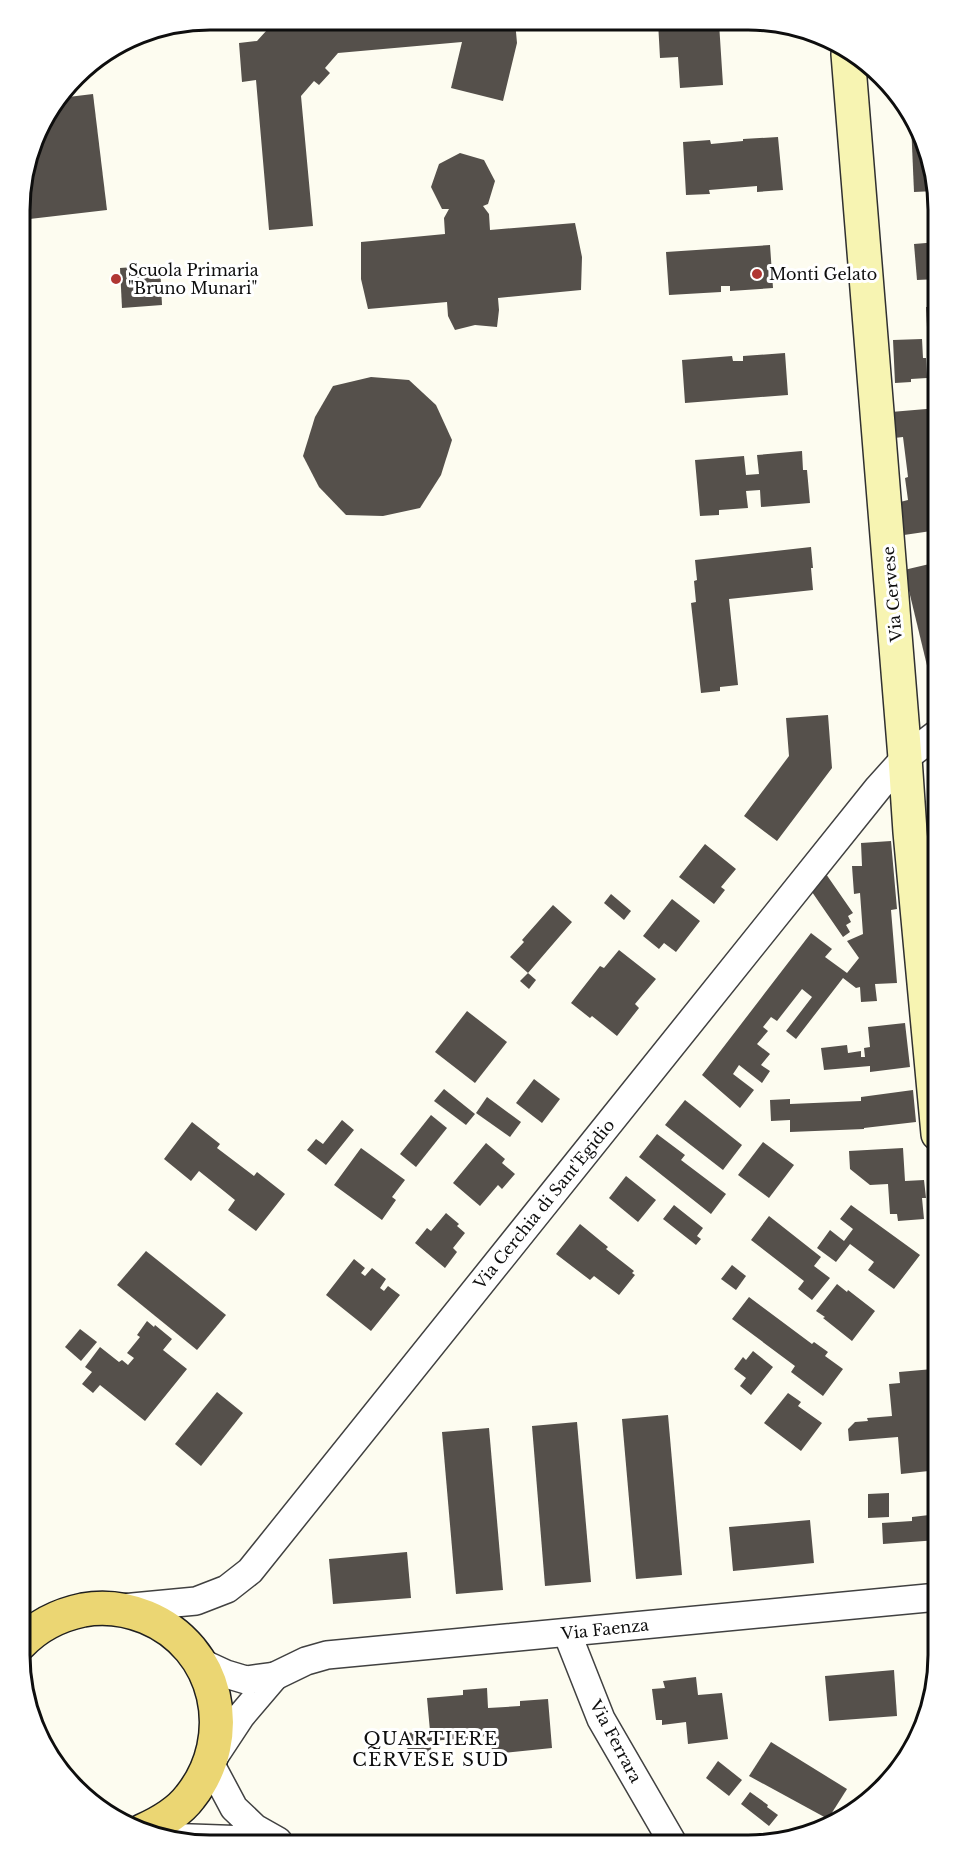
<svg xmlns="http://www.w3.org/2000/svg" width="958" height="1865" viewBox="0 0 958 1865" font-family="'Libre Baskerville',serif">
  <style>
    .building { fill: #55504b }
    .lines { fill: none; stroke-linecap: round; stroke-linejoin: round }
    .minor-casing { stroke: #414141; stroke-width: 30 }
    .secondary-casing { stroke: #303030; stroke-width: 36 }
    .primary-casing { stroke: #1f1f1f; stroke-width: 36 }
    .minor { stroke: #fff; stroke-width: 27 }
    .secondary { stroke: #f7f4b2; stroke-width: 33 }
    .primary { stroke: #ebd673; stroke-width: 33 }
    .poi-dot { fill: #b03734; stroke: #fff; stroke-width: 2 }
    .labels { text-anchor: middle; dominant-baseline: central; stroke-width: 6; stroke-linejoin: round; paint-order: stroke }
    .poi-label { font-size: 16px; fill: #0e0e0e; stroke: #fff; text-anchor: start }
    .street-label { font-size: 16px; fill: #0e0e0e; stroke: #fff }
    .neighbourhood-label { font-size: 18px; letter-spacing: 1.5px; fill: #0e0e0e; stroke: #fff }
    .rim { fill: none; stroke: #0e0e0e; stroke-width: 3 }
  </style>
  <rect width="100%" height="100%" fill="#fdfcf0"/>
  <g class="building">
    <path d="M 276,20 L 515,21 L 517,43 L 503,101 L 451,88 L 462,42 L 338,53 L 325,68 L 330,73 L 319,85 L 314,81 L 301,96 L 313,226 L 269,230 L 256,80 L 242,82 L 239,43 L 257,41 Z"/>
    <path d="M 658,22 L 719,23 L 723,85 L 680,88 L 678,57 L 660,58 Z"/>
    <path d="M 93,94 L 107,210 L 21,220 L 21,185 L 39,125 L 60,98 Z"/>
    <path d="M 911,123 L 929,149 L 935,191 L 914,192 Z"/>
    <path d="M 778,137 L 783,190 L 757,192 L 757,186 L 709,190 L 710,194 L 686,195 L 683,142 L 710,140 L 711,144 L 743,141 L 743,139 Z"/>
    <path d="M 460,153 L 484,160 L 495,181 L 488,204 L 483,206 L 489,214 L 490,230 L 575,223 L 582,257 L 581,290 L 498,298 L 499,310 L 497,327 L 475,325 L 455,330 L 448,316 L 447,302 L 368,309 L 361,279 L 361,242 L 445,234 L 444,218 L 449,209 L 442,209 L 431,187 L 439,164 Z"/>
    <path d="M 938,242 L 938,279 L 917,280 L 914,244 Z"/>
    <path d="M 770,245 L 773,288 L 730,291 L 730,286 L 721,286 L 721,292 L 669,295 L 666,252 Z"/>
    <path d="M 160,265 L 162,305 L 122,308 L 120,268 Z"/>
    <path d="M 926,307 L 938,307 L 938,327 L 927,327 Z"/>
    <path d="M 922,339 L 923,358 L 926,358 L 927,378 L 911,379 L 911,382 L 895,383 L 893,340 Z"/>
    <path d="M 785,353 L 788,395 L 685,403 L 682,360 L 732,356 L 733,361 L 743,361 L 743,356 Z"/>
    <path d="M 371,377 L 409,380 L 436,405 L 452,440 L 441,475 L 420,508 L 383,516 L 346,515 L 319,487 L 303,456 L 315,417 L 333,386 Z"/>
    <path d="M 938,408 L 938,493 L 935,494 L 938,511 L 938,530 L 904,535 L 900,502 L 908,500 L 905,478 L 908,477 L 903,437 L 894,438 L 891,412 Z"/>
    <path d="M 802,451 L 803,470 L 807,470 L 810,503 L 761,507 L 760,490 L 746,491 L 748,508 L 719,510 L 719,515 L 700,516 L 695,460 L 744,456 L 746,475 L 759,474 L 757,455 Z"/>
    <path d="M 811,547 L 813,568 L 811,568 L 813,590 L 729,599 L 738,685 L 720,687 L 720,691 L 701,693 L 691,603 L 696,602 L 694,581 L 697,580 L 695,560 Z"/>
    <path d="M 938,562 L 938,703 L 936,703 L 904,570 Z"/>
    <path d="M 828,715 L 832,768 L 777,841 L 744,816 L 789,756 L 786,718 Z"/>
    <path d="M 891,841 L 897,909 L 891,910 L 897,983 L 875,984 L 877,1001 L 861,1002 L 860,987 L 856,988 L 843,978 L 796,1039 L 786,1031 L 812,997 L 802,989 L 777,1021 L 771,1017 L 763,1027 L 768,1031 L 757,1044 L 770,1054 L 761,1065 L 770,1071 L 762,1083 L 739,1065 L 733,1074 L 754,1090 L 740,1108 L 702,1075 L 811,933 L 832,949 L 825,957 L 847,973 L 859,958 L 847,941 L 863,934 L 860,893 L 854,894 L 852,866 L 862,866 L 861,843 Z"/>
    <path d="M 705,844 L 736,869 L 721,887 L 725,890 L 714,904 L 679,877 Z"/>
    <path d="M 826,874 L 853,913 L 848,916 L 851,922 L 846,925 L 850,932 L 843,937 L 812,892 Z"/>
    <path d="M 611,894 L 631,911 L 624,920 L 604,903 Z"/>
    <path d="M 672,899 L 700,921 L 676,952 L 664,943 L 659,949 L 643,936 Z"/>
    <path d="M 553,905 L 572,922 L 528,973 L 510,957 L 524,942 L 522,940 Z"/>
    <path d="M 619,950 L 656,979 L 635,1004 L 639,1008 L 617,1036 L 592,1016 L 590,1018 L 571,1003 L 600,966 L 604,968 Z"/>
    <path d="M 528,973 L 536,980 L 529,989 L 520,981 Z"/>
    <path d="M 467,1011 L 507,1042 L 475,1083 L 435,1052 Z"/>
    <path d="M 905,1023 L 910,1067 L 870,1072 L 870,1066 L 824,1070 L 821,1048 L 847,1045 L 848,1053 L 861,1051 L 861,1057 L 865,1057 L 864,1048 L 870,1047 L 868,1027 Z"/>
    <path d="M 534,1079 L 560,1099 L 542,1123 L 516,1103 Z"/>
    <path d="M 444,1089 L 475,1114 L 466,1125 L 434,1101 Z"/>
    <path d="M 913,1090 L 916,1122 L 864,1128 L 864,1129 L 790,1132 L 790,1120 L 771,1121 L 770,1100 L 790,1099 L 790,1104 L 861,1101 L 861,1097 Z"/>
    <path d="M 487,1097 L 521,1122 L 510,1137 L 476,1113 Z"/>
    <path d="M 685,1100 L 742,1145 L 723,1170 L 665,1125 Z"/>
    <path d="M 431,1115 L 447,1128 L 416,1167 L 400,1154 Z"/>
    <path d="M 342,1120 L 354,1130 L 326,1165 L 307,1150 L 316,1139 L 323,1144 Z"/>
    <path d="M 192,1122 L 220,1144 L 217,1148 L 254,1176 L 257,1172 L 285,1194 L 256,1231 L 228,1210 L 235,1200 L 199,1171 L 191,1181 L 164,1159 Z"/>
    <path d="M 657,1134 L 685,1155 L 681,1160 L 726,1194 L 711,1214 L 639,1157 Z"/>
    <path d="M 763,1142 L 794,1165 L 769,1198 L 738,1175 Z"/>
    <path d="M 486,1143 L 505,1159 L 502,1163 L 515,1174 L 502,1189 L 498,1185 L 480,1206 L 453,1183 Z"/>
    <path d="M 361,1148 L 405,1180 L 392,1197 L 396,1200 L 382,1220 L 334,1185 Z"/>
    <path d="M 903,1148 L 905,1181 L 924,1180 L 926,1198 L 922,1198 L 924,1219 L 898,1221 L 897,1214 L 890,1214 L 888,1184 L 870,1185 L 850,1169 L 849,1151 Z"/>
    <path d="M 626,1176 L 656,1200 L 638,1222 L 609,1198 Z"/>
    <path d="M 674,1205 L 703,1228 L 697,1236 L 701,1239 L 696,1245 L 663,1219 Z"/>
    <path d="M 851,1205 L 920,1255 L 894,1289 L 868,1270 L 874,1262 L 850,1244 L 836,1262 L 817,1248 L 830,1230 L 844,1241 L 853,1229 L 840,1219 Z"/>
    <path d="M 446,1213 L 459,1224 L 457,1226 L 465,1233 L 453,1248 L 457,1252 L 445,1268 L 415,1243 L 427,1228 L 431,1231 Z"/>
    <path d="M 769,1216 L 821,1257 L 814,1266 L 830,1278 L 812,1300 L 798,1289 L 804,1281 L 751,1240 Z"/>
    <path d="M 580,1224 L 608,1247 L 606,1249 L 634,1271 L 632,1273 L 635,1275 L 619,1295 L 594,1276 L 590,1280 L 556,1254 Z"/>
    <path d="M 146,1251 L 226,1315 L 197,1350 L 117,1285 Z"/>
    <path d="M 354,1259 L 365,1268 L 361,1273 L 365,1276 L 372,1268 L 386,1279 L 380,1288 L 384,1291 L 388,1286 L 400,1295 L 371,1331 L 326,1295 Z"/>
    <path d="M 732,1265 L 746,1276 L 736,1290 L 721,1279 Z"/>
    <path d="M 837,1284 L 847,1292 L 848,1290 L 875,1311 L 852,1341 L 823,1318 L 825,1317 L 816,1311 Z"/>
    <path d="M 749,1297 L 812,1344 L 814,1342 L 828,1352 L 825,1356 L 843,1369 L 823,1396 L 791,1372 L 795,1366 L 732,1319 Z"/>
    <path d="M 147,1321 L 154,1327 L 155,1325 L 172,1339 L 163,1350 L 187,1369 L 145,1421 L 100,1385 L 93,1393 L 82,1384 L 92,1372 L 85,1367 L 100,1347 L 119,1362 L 122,1360 L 128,1365 L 134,1358 L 127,1353 L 140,1337 L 137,1335 Z"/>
    <path d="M 80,1329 L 97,1342 L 81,1361 L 65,1347 Z"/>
    <path d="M 753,1351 L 773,1367 L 751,1395 L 740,1386 L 746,1378 L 734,1369 L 743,1357 L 746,1360 Z"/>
    <path d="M 933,1369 L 938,1422 L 938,1470 L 901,1474 L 898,1437 L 849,1441 L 848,1429 L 855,1422 L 868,1421 L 867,1418 L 892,1416 L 889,1384 L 900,1383 L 899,1372 Z"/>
    <path d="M 217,1392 L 243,1413 L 201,1466 L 175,1444 Z"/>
    <path d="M 788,1393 L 801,1402 L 798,1406 L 822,1423 L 801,1451 L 764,1423 Z"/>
    <path d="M 668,1415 L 682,1575 L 636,1579 L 622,1419 Z"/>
    <path d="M 577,1422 L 591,1582 L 545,1586 L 532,1426 Z"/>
    <path d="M 489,1428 L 503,1590 L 456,1594 L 442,1432 Z"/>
    <path d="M 889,1493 L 889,1517 L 868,1518 L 868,1494 Z"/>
    <path d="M 938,1514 L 938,1540 L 883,1544 L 882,1523 L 912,1521 L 912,1517 Z"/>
    <path d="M 810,1520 L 814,1563 L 733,1571 L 729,1527 Z"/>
    <path d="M 407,1552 L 411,1598 L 333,1604 L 329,1559 Z"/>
    <path d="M 894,1670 L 897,1716 L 829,1721 L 825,1676 Z"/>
    <path d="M 696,1677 L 698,1695 L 722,1693 L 728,1739 L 688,1744 L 686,1722 L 662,1725 L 662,1720 L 656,1720 L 652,1689 L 665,1688 L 663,1681 Z"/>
    <path d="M 487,1688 L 488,1708 L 520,1706 L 520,1701 L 548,1699 L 552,1748 L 492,1754 L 491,1736 L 476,1737 L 476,1741 L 457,1743 L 456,1739 L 430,1741 L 432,1754 L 408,1756 L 406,1733 L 430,1731 L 427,1698 L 463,1695 L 463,1690 Z"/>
    <path d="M 771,1742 L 847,1789 L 828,1819 L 749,1776 Z"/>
    <path d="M 718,1761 L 742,1780 L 729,1796 L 706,1778 Z"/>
    <path d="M 750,1792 L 768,1805 L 767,1807 L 778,1815 L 769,1826 L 741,1804 Z"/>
  </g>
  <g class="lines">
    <g class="minor-casing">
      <g id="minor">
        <path d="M 122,1608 L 196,1601 L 227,1589 L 250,1571 L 878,788 L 905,758 L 938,733"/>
        <path d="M 567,1633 L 601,1719 L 674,1845"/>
        <path d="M 275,1676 L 306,1661 L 327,1655 L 938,1597"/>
        <path d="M 163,1837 L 278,1841 L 255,1828 L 234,1808 L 210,1763 L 241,1716 L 275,1676 L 246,1680 L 226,1674 L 200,1662"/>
      </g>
    </g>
    <g class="secondary-casing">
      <path id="secondary" d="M 848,54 L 905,758 L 910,832 L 938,1134"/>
    </g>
    <g class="primary-casing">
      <path id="primary" d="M 20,1644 C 37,1626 59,1615 83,1610 C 105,1606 126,1609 146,1617 C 219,1647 238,1737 190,1797 C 178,1813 160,1823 142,1831"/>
    </g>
    <use href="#minor" class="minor"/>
    <use href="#secondary" class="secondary"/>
    <use href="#primary" class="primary"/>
  </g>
  <g class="poi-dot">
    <circle cx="757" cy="274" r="6"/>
    <circle cx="116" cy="279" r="6"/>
  </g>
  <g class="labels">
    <g class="poi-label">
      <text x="128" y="270">Scuola Primaria<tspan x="128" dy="18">"Bruno Munari"</tspan></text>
      <text x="769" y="274">Monti Gelato</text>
    </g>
    <g class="street-label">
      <text transform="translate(892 594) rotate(-95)">Via Cervese</text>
      <text transform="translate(544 1204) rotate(-51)">Via Cerchia di Sant'Egidio</text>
      <text transform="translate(605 1629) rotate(-6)">Via Faenza</text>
      <text transform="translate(616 1741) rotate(62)">Via Ferrara</text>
    </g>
    <g class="neighbourhood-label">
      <text x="431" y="1739">QUARTIERE<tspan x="431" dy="21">CERVESE SUD</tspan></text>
    </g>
  </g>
  <path d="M0 0H958V1865H0ZM210 30H748A180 180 0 0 1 928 210V1655A180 180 0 0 1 748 1835H210A180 180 0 0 1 30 1655V210A180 180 0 0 1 210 30Z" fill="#fff" fill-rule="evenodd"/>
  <path class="rim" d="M210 30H748A180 180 0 0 1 928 210V1655A180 180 0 0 1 748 1835H210A180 180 0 0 1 30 1655V210A180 180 0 0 1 210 30Z"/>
</svg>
